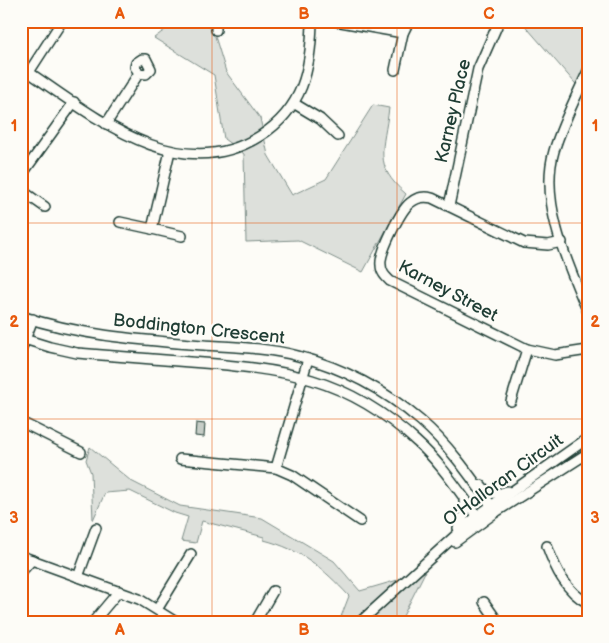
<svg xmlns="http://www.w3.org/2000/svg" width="609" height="643" viewBox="0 0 609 643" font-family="'Balsamiq Sans',sans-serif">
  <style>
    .green { fill: #dde0db; stroke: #7e8e88 }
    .building { fill: #c6cdc7; stroke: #1f3d34 }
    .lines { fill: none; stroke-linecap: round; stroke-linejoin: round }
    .minor-casing { stroke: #1f3d34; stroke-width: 12 }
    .minor { stroke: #fdfcf7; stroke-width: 9 }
    .grid { fill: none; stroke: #e8590c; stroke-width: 1; stroke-opacity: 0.55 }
    .labels { text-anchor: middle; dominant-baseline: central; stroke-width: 4.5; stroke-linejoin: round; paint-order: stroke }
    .street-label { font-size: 18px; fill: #1f3d34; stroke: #fdfcf7 }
    .neatline { fill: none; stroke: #e8590c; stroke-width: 2 }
    .grid-label { font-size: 16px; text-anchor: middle; font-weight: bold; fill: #e8590c }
  </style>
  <rect width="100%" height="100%" fill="#fdfcf7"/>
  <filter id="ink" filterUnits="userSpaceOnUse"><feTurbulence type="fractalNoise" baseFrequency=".02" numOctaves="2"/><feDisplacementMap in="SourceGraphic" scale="10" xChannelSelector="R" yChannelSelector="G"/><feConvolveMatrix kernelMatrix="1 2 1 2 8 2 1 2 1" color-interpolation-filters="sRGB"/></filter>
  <g filter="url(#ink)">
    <g class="green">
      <path d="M 177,21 L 206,25 L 214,33 L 226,72 L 260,118 L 268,155 L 292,195 L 326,179 L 373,105 L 389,108 C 384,149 372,165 406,194 L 363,272 L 298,240 L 246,242 L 244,154 L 224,139 L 214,75 L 154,38 Z"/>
      <path d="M 521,21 L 582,21 L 588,24 L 588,98 Z"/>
      <path d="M 90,447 L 131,481 L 180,506 L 262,518 L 334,561 L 360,591 L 425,572 L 400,622 L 339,622 L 349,596 C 323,568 302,550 264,540 L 264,537 L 202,521 L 196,543 L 181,541 L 188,517 L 175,513 L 130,491 L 105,493 L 93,520 L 91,473 L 86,460 Z"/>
    </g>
    <path class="building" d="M 196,423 L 205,424 L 204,437 L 195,436 Z"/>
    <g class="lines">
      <g class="minor-casing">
        <g id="minor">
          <path d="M 335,21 L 403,33"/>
          <path d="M 216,30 L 216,21"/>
          <path d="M 21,67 C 89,112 176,189 260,136 C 303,109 311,69 312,21"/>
          <path d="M 395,70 L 403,33 L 409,21"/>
          <path d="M 588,71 C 576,97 562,124 554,151 C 539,202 568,265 588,312"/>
          <path d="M 29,72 L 62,21"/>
          <path d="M 295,104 L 320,119 L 338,136"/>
          <path d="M 106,124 L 139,73 L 135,67 L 136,63 L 142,59 L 146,59 L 151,69 L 146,74 L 139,73"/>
          <path d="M 21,176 L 74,102"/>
          <path d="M 21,190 L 45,207"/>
          <path d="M 449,206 L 478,69 L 497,26"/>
          <path d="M 120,222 L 152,229 L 170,151"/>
          <path d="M 152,229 L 182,236"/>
          <path d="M 562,242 L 548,245 L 524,243 L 432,198 C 424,196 417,197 410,203 C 401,210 379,253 381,265 C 381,272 385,276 390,281 L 527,349 L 555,355 L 588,350"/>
          <path d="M 21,316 C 81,336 142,340 204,345 C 236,347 268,348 298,356 C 344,368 386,391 421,421 C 451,447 473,480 496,512"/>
          <path d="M 21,338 L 50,347 L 77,353 C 115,356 153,359 190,362 C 283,369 346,376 417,442 C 443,465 461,495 482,522"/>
          <path d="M 21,350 L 33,319"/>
          <path d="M 511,401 L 527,349"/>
          <path d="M 21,422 L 81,452"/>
          <path d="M 180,459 L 276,468 L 308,359"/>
          <path d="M 276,468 L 292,475 L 360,521"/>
          <path d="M 481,485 C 488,495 497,495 507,491"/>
          <path d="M 458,528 L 465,513 L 464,501"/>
          <path d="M 455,542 L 496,512 L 588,453"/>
          <path d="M 547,546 C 555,568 566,592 588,603"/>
          <path d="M 21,556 L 139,599 L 176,622"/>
          <path d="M 21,572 L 32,560"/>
          <path d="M 78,577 L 96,528"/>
          <path d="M 484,602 L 498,622"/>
          <path d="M 158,608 L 191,554"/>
          <path d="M 93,622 L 119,591"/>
          <path d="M 255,622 L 273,591"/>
          <path d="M 360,622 L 477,516 L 588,438"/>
        </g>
      </g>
      <use href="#minor" class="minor"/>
    </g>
  </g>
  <path class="grid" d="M 212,21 L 212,622M 397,21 L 397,622M 21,223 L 588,223M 21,419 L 588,419"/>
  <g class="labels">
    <g class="street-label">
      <text transform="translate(453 111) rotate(-77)">Karney Place</text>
      <text transform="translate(448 291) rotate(28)">Karney Street</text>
      <text transform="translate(199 329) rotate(6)">Boddington Crescent</text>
      <text transform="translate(503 480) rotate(-36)">O'Halloran Circuit</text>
    </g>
  </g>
  <rect width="609" height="643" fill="none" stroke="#fdfcf7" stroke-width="55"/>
  <rect x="28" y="28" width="554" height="588" class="neatline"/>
  <g class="grid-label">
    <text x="120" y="19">A</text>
    <text x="304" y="19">B</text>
    <text x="489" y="19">C</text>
    <text x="14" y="131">1</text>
    <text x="595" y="131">1</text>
    <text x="14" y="327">2</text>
    <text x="595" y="327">2</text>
    <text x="14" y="523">3</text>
    <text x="595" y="523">3</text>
    <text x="120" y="635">A</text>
    <text x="304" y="635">B</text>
    <text x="489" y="635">C</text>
  </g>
</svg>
